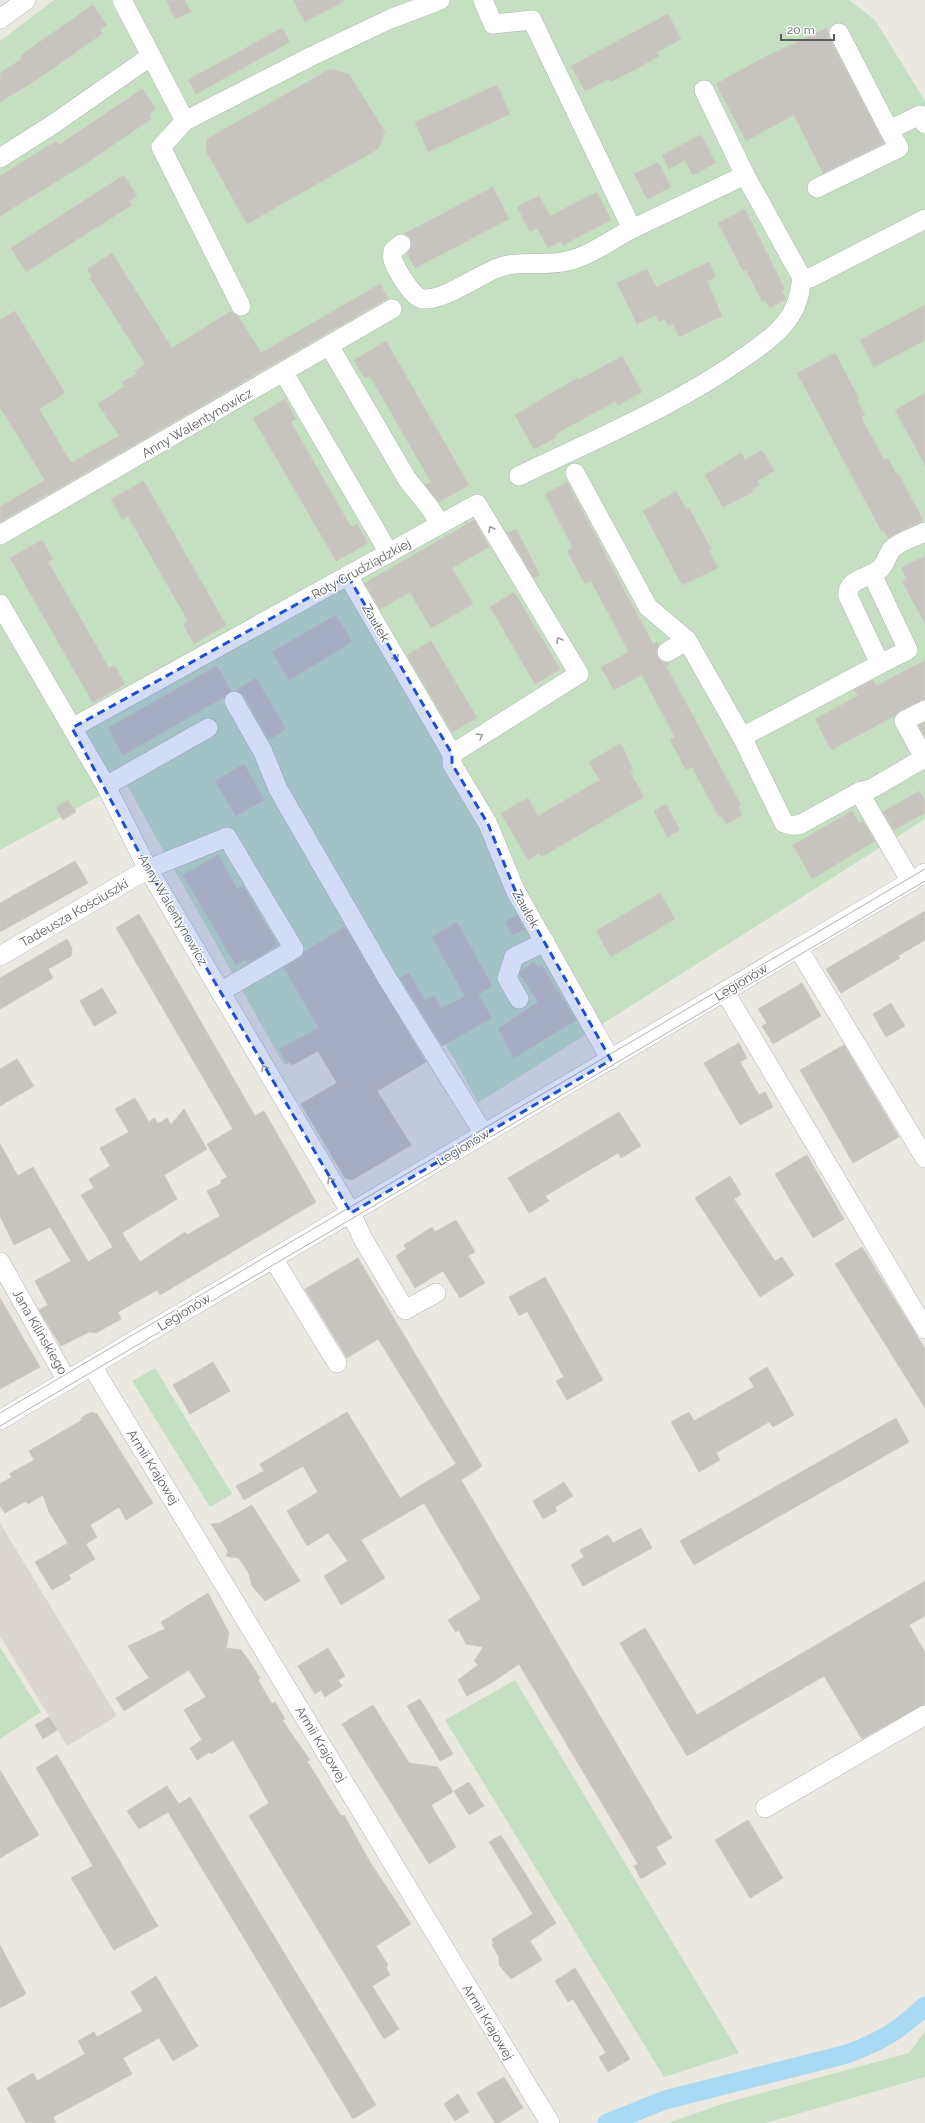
<svg xmlns="http://www.w3.org/2000/svg" width="925" height="2123" viewBox="0 0 925 2123" font-family="Raleway,sans-serif">
  <style>
    .education { fill: #dbd7d0 }
    .green { fill: #c4e0c1 }
    .lines { fill: none; stroke-linecap: round; stroke-linejoin: round }
    .canal { stroke: #aadaf3; stroke-width: 19 }
    .building { fill: #c7c3bf; stroke: #cfc9c1 }
    .minor-casing { stroke: #afb3b6; stroke-width: 20 }
    .minor { stroke: #fff; stroke-width: 19 }
    .tram { stroke: #b0b1b1; stroke-width: 1 }
    .oneway { stroke: #9c9ea0 }
    .marked { fill: #1d4ed8; fill-opacity: 0.2; stroke: #1d4ed8; stroke-width: 3; stroke-dasharray: 8 5; stroke-linejoin: round }
    .labels { text-anchor: middle; dominant-baseline: central; stroke-width: 3; stroke-linejoin: round; paint-order: stroke }
    .street-label { font-size: 13px; fill: #5a5e61; stroke: #fff }
  </style>
  <rect width="100%" height="100%" fill="#ebe8e2"/>
  <path class="education" d="M 0,1523 L 117,1716 L 67,1746 L 0,1636 Z"/>
  <g class="green">
    <path d="M 54,0 L 849,0 L 875,20 L 925,101 L 925,819 L 478,1103 L 456,1062 L 417,999 L 284,1065 L 125,782 L 0,850 L 0,41 Z"/>
    <path d="M 155,1368 L 232,1494 L 210,1507 L 132,1381 Z"/>
    <path d="M 0,1647 L 41,1712 L 0,1739 Z"/>
    <path d="M 515,1680 L 739,2053 L 664,2077 L 445,1720 Z"/>
    <path d="M 925,2031 L 925,2077 L 766,2123 L 668,2123 L 725,2103 L 909,2053 Z"/>
  </g>
  <g class="lines">
    <path class="canal" d="M 607,2123 L 665,2100 L 847,2054 C 882,2041 898,2031 925,2006"/>
  </g>
  <g class="building">
    <path d="M 166,0 L 185,0 L 191,12 L 175,19 Z"/>
    <path d="M 293,0 L 346,0 L 305,22 Z"/>
    <path d="M 93,5 L 107,25 L 100,30 L 102,34 L 36,80 L 0,102 L 0,73 L 22,59 L 20,57 L 25,52 Z"/>
    <path d="M 668,14 L 681,39 L 657,52 L 659,56 L 632,71 L 610,82 L 609,79 L 585,91 L 571,66 Z"/>
    <path d="M 282,28 L 290,42 L 196,94 L 188,80 Z"/>
    <path d="M 827,28 L 829,38 L 884,143 L 823,173 L 794,115 L 746,141 L 716,84 L 765,57 Z"/>
    <path d="M 330,69 L 349,74 L 385,132 L 378,149 L 247,224 L 206,151 L 207,139 Z"/>
    <path d="M 497,85 L 510,114 L 428,152 L 415,122 Z"/>
    <path d="M 142,89 L 156,109 L 149,114 L 151,119 L 85,164 L 0,216 L 0,176 L 56,141 L 59,145 Z"/>
    <path d="M 701,135 L 716,163 L 693,175 L 685,160 L 669,169 L 662,155 Z"/>
    <path d="M 658,162 L 671,187 L 647,199 L 634,174 Z"/>
    <path d="M 124,175 L 137,196 L 129,201 L 132,205 L 26,272 L 11,248 Z"/>
    <path d="M 493,187 L 509,219 L 415,268 L 407,253 L 411,248 L 412,242 L 409,236 L 404,234 Z"/>
    <path d="M 597,192 L 611,220 L 563,245 L 561,241 L 548,248 L 537,228 L 530,232 L 517,207 L 539,196 L 550,216 Z"/>
    <path d="M 745,209 L 785,289 L 782,291 L 786,299 L 770,308 L 765,300 L 762,301 L 746,270 L 743,271 L 718,223 Z"/>
    <path d="M 112,253 L 172,348 L 231,311 L 238,316 L 261,353 L 380,284 L 388,298 L 0,522 L 0,507 L 45,480 L 0,407 L 0,320 L 15,311 L 65,393 L 39,409 L 71,463 L 119,436 L 98,404 L 125,386 L 122,382 L 137,374 L 135,371 L 145,364 L 90,278 L 92,276 L 87,269 Z"/>
    <path d="M 709,262 L 716,277 L 707,281 L 722,316 L 679,337 L 673,324 L 669,326 L 664,319 L 659,322 L 655,315 L 637,324 L 617,283 L 647,269 L 656,287 Z"/>
    <path d="M 925,305 L 925,340 L 874,367 L 860,340 Z"/>
    <path d="M 386,341 L 469,485 L 439,502 L 425,485 L 431,482 L 370,376 L 365,379 L 354,360 Z"/>
    <path d="M 835,353 L 859,399 L 857,400 L 865,415 L 861,417 L 884,460 L 888,458 L 896,474 L 898,473 L 923,520 L 888,538 L 884,530 L 882,532 L 797,373 Z"/>
    <path d="M 622,356 L 642,392 L 618,405 L 616,401 L 555,434 L 557,437 L 534,449 L 515,415 L 577,378 L 579,380 Z"/>
    <path d="M 925,393 L 925,465 L 895,410 Z"/>
    <path d="M 285,399 L 296,419 L 291,422 L 351,527 L 357,524 L 368,543 L 336,561 L 253,418 Z"/>
    <path d="M 762,450 L 774,471 L 757,481 L 759,485 L 752,489 L 753,492 L 723,507 L 705,475 L 741,453 L 745,460 Z"/>
    <path d="M 144,481 L 226,625 L 194,644 L 183,624 L 188,621 L 128,516 L 122,519 L 111,499 Z"/>
    <path d="M 567,482 L 653,644 L 657,642 L 659,645 L 656,652 L 657,657 L 662,662 L 669,663 L 670,664 L 666,666 L 741,805 L 738,807 L 742,815 L 726,824 L 722,816 L 719,817 L 692,767 L 686,770 L 670,740 L 675,737 L 642,675 L 614,690 L 601,667 L 629,652 L 591,581 L 585,584 L 567,551 L 573,548 L 545,494 Z"/>
    <path d="M 676,491 L 686,509 L 689,508 L 711,549 L 709,551 L 718,568 L 682,585 L 643,511 Z"/>
    <path d="M 474,520 L 489,547 L 452,568 L 473,604 L 431,628 L 410,592 L 380,609 L 365,583 Z"/>
    <path d="M 516,529 L 540,575 L 534,578 L 507,533 Z"/>
    <path d="M 42,540 L 53,559 L 48,562 L 109,668 L 114,665 L 125,684 L 93,703 L 10,558 Z"/>
    <path d="M 925,556 L 925,624 L 902,581 L 907,579 L 901,568 Z"/>
    <path d="M 514,592 L 560,669 L 535,684 L 490,607 Z"/>
    <path d="M 336,615 L 352,642 L 289,680 L 272,652 Z"/>
    <path d="M 431,641 L 477,718 L 452,732 L 407,655 Z"/>
    <path d="M 925,660 L 925,699 L 899,711 L 894,716 L 831,750 L 815,719 L 858,696 L 854,690 L 873,680 L 876,686 Z"/>
    <path d="M 217,666 L 231,691 L 224,697 L 123,755 L 108,728 Z"/>
    <path d="M 256,678 L 286,729 L 269,740 L 244,696 L 236,690 Z"/>
    <path d="M 925,722 L 925,737 L 919,726 Z"/>
    <path d="M 621,743 L 633,770 L 630,772 L 644,797 L 541,857 L 539,853 L 528,860 L 501,813 L 528,798 L 538,816 L 600,780 L 589,762 Z"/>
    <path d="M 244,764 L 264,800 L 236,816 L 215,781 Z"/>
    <path d="M 919,791 L 925,801 L 925,813 L 894,830 L 883,812 Z"/>
    <path d="M 68,800 L 76,812 L 63,820 L 56,807 Z"/>
    <path d="M 666,804 L 680,830 L 667,837 L 654,811 Z"/>
    <path d="M 852,811 L 859,823 L 863,821 L 875,841 L 812,879 L 793,845 Z"/>
    <path d="M 218,855 L 237,889 L 243,886 L 278,945 L 248,963 L 245,959 L 236,965 L 183,875 Z"/>
    <path d="M 75,861 L 88,883 L 0,932 L 0,903 Z"/>
    <path d="M 660,893 L 675,919 L 611,957 L 596,931 Z"/>
    <path d="M 925,911 L 925,940 L 898,956 L 900,958 L 841,993 L 826,969 Z"/>
    <path d="M 139,914 L 255,1116 L 264,1111 L 316,1202 L 160,1295 L 157,1290 L 118,1312 L 121,1319 L 96,1333 L 89,1332 L 61,1346 L 39,1310 L 48,1305 L 35,1281 L 71,1261 L 50,1227 L 14,1245 L 0,1216 L 0,1144 L 18,1176 L 33,1167 L 88,1262 L 113,1247 L 81,1195 L 94,1188 L 89,1179 L 110,1166 L 100,1148 L 129,1132 L 115,1109 L 135,1098 L 149,1122 L 154,1118 L 158,1124 L 167,1118 L 171,1125 L 184,1109 L 207,1149 L 164,1175 L 177,1199 L 122,1233 L 140,1262 L 185,1232 L 187,1235 L 220,1216 L 207,1191 L 222,1183 L 220,1181 L 227,1177 L 207,1144 L 233,1129 L 116,928 Z"/>
    <path d="M 517,915 L 524,929 L 513,935 L 505,922 Z"/>
    <path d="M 457,922 L 492,986 L 478,994 L 492,1018 L 442,1046 L 400,978 L 409,973 L 425,1001 L 434,996 L 441,1009 L 465,996 L 432,937 Z"/>
    <path d="M 345,927 L 426,1062 L 377,1091 L 411,1145 L 352,1180 L 345,1178 L 301,1104 L 337,1083 L 318,1051 L 292,1065 L 290,1062 L 287,1064 L 279,1049 L 319,1028 L 284,968 L 300,958 L 304,952 Z"/>
    <path d="M 67,939 L 72,948 L 71,956 L 48,969 L 53,978 L 0,1009 L 0,978 Z"/>
    <path d="M 534,962 L 538,968 L 542,966 L 576,1020 L 514,1058 L 498,1029 L 538,1002 L 520,974 L 521,971 Z"/>
    <path d="M 802,983 L 821,1016 L 773,1044 L 762,1026 L 767,1023 L 758,1009 Z"/>
    <path d="M 102,988 L 117,1013 L 94,1026 L 80,1001 Z"/>
    <path d="M 891,1003 L 905,1026 L 886,1037 L 873,1014 Z"/>
    <path d="M 739,1043 L 747,1058 L 740,1062 L 759,1095 L 765,1092 L 773,1107 L 740,1125 L 704,1063 Z"/>
    <path d="M 844,1045 L 899,1137 L 853,1163 L 800,1070 Z"/>
    <path d="M 17,1059 L 34,1086 L 0,1106 L 0,1069 Z"/>
    <path d="M 619,1112 L 641,1146 L 621,1158 L 618,1153 L 545,1196 L 549,1201 L 529,1213 L 508,1178 Z"/>
    <path d="M 807,1155 L 844,1219 L 813,1238 L 775,1174 Z"/>
    <path d="M 730,1176 L 741,1194 L 734,1199 L 775,1261 L 782,1257 L 794,1275 L 760,1297 L 695,1198 Z"/>
    <path d="M 456,1220 L 475,1252 L 468,1256 L 485,1283 L 460,1298 L 443,1271 L 415,1288 L 396,1256 L 406,1249 L 404,1245 L 432,1227 L 435,1232 Z"/>
    <path d="M 862,1247 L 925,1349 L 925,1408 L 835,1264 Z"/>
    <path d="M 358,1258 L 482,1466 L 461,1480 L 672,1838 L 656,1847 L 666,1864 L 641,1879 L 634,1866 L 638,1864 L 519,1664 L 491,1683 L 467,1696 L 458,1680 L 478,1665 L 474,1661 L 483,1647 L 466,1644 L 459,1630 L 456,1632 L 448,1620 L 481,1599 L 424,1503 L 361,1540 L 385,1578 L 341,1605 L 324,1576 L 348,1561 L 328,1533 L 307,1546 L 287,1511 L 318,1492 L 303,1466 L 244,1500 L 236,1486 L 264,1471 L 260,1464 L 347,1412 L 400,1498 L 456,1464 L 378,1339 L 347,1358 L 305,1289 Z"/>
    <path d="M 545,1277 L 603,1380 L 567,1400 L 556,1381 L 564,1377 L 527,1311 L 519,1316 L 509,1297 Z"/>
    <path d="M 0,1298 L 40,1367 L 0,1389 Z"/>
    <path d="M 213,1362 L 230,1391 L 190,1414 L 173,1385 Z"/>
    <path d="M 767,1367 L 794,1415 L 773,1427 L 769,1422 L 716,1453 L 720,1460 L 699,1472 L 671,1422 L 689,1412 L 694,1421 L 754,1387 L 749,1378 Z"/>
    <path d="M 91,1412 L 97,1414 L 153,1503 L 126,1520 L 119,1507 L 90,1525 L 97,1537 L 86,1544 L 95,1559 L 69,1575 L 71,1579 L 52,1590 L 35,1562 L 68,1543 L 49,1512 L 43,1495 L 28,1504 L 26,1501 L 5,1513 L 0,1506 L 0,1484 L 12,1477 L 9,1474 L 34,1460 L 29,1451 L 82,1420 L 81,1418 Z"/>
    <path d="M 896,1418 L 909,1442 L 694,1565 L 680,1541 Z"/>
    <path d="M 564,1482 L 573,1496 L 555,1507 L 557,1511 L 543,1519 L 533,1501 Z"/>
    <path d="M 252,1505 L 300,1581 L 265,1601 L 252,1586 L 249,1574 L 239,1558 L 226,1556 L 228,1551 L 211,1524 L 220,1523 Z"/>
    <path d="M 641,1528 L 652,1548 L 583,1586 L 571,1565 L 584,1557 L 580,1550 L 608,1535 L 613,1543 Z"/>
    <path d="M 925,1581 L 925,1616 L 909,1625 L 925,1652 L 925,1704 L 862,1739 L 824,1676 L 687,1756 L 620,1643 L 645,1628 L 697,1715 Z"/>
    <path d="M 208,1593 L 229,1633 L 226,1648 L 241,1650 L 248,1659 L 260,1678 L 258,1680 L 272,1704 L 275,1702 L 285,1719 L 282,1720 L 310,1760 L 307,1761 L 341,1816 L 344,1815 L 370,1862 L 411,1924 L 376,1946 L 388,1965 L 386,1967 L 390,1975 L 372,1986 L 399,2029 L 384,2039 L 249,1816 L 269,1803 L 233,1740 L 211,1754 L 210,1752 L 197,1760 L 190,1748 L 202,1740 L 184,1710 L 206,1697 L 189,1670 L 124,1711 L 116,1698 L 149,1678 L 128,1646 L 165,1629 L 161,1622 Z"/>
    <path d="M 328,1648 L 345,1676 L 338,1680 L 342,1686 L 325,1697 L 321,1690 L 315,1694 L 298,1666 Z"/>
    <path d="M 420,1699 L 453,1754 L 440,1761 L 407,1706 Z"/>
    <path d="M 373,1705 L 409,1763 L 438,1767 L 453,1792 L 431,1805 L 456,1847 L 429,1864 L 342,1724 Z"/>
    <path d="M 49,1717 L 57,1730 L 43,1739 L 35,1725 Z"/>
    <path d="M 57,1755 L 158,1926 L 114,1950 L 71,1878 L 93,1866 L 36,1768 Z"/>
    <path d="M 0,1770 L 39,1835 L 0,1858 Z"/>
    <path d="M 469,1782 L 484,1806 L 469,1815 L 454,1791 Z"/>
    <path d="M 167,1786 L 179,1804 L 190,1797 L 376,2105 L 353,2119 L 168,1812 L 139,1829 L 127,1811 Z"/>
    <path d="M 748,1820 L 783,1878 L 750,1898 L 715,1840 Z"/>
    <path d="M 501,1835 L 556,1923 L 530,1941 L 542,1960 L 511,1979 L 499,1965 L 499,1957 L 492,1945 L 494,1944 L 492,1939 L 533,1914 L 489,1842 Z"/>
    <path d="M 0,1945 L 26,1994 L 0,2008 Z"/>
    <path d="M 575,1968 L 630,2059 L 608,2072 L 599,2057 L 606,2053 L 573,1999 L 568,2002 L 555,1981 Z"/>
    <path d="M 156,1976 L 198,2046 L 173,2061 L 159,2038 L 123,2058 L 132,2074 L 53,2117 L 56,2123 L 26,2123 L 7,2088 L 33,2073 L 37,2081 L 85,2054 L 78,2041 L 94,2032 L 97,2037 L 143,2011 L 131,1992 Z"/>
    <path d="M 504,2077 L 523,2108 L 499,2123 L 495,2123 L 477,2093 Z"/>
    <path d="M 458,2094 L 469,2112 L 455,2121 L 444,2104 Z"/>
  </g>
  <g class="lines">
    <g class="minor-casing">
      <g id="minor">
        <path d="M 122,0 L 185,121"/>
        <path d="M 483,0 L 493,24 L 532,20 L 632,229 L 745,175 L 802,278 L 810,278 L 925,219"/>
        <path d="M 0,19 L 26,0"/>
        <path d="M 839,33 L 889,130 L 920,115 L 925,124"/>
        <path d="M 704,90 L 745,175"/>
        <path d="M 0,158 L 52,125 L 151,56"/>
        <path d="M 817,188 L 899,148 L 889,130"/>
        <path d="M 401,244 L 393,251 C 393,253 392,257 393,260 C 396,269 413,299 423,299 C 445,300 476,277 495,269 C 517,259 544,267 567,261 C 590,256 612,239 632,229"/>
        <path d="M 241,306 L 161,147 L 185,121 L 312,56 L 390,19 L 440,0"/>
        <path d="M 330,347 L 407,479 L 430,508 L 440,524"/>
        <path d="M 284,373 L 389,553"/>
        <path d="M 575,473 L 648,607 L 687,640"/>
        <path d="M 519,476 C 595,439 676,406 746,356 C 762,345 782,331 792,313 C 799,302 800,290 802,278"/>
        <path d="M 0,535 L 392,309"/>
        <path d="M 872,574 L 908,650 L 880,664"/>
        <path d="M 0,604 L 106,786 L 148,869 L 351,1213 L 362,1237 L 405,1310 L 436,1293"/>
        <path d="M 667,652 L 687,640 L 742,737 L 784,823 C 790,826 794,826 801,824 L 859,792 L 871,789 L 924,758 L 925,760"/>
        <path d="M 234,701 L 263,752 L 278,789 L 387,978 L 484,1134"/>
        <path d="M 72,728 L 477,504 L 579,674 L 452,754 L 348,576"/>
        <path d="M 742,737 L 880,664 L 848,596 C 846,578 871,578 881,568 C 886,563 887,555 892,549 C 900,541 915,537 925,532"/>
        <path d="M 452,754 L 452,764 L 488,824 L 515,890 L 611,1060"/>
        <path d="M 924,758 L 904,721 L 925,710"/>
        <path d="M 106,786 L 208,728"/>
        <path d="M 859,792 L 911,882"/>
        <path d="M 798,948 L 925,1158"/>
        <path d="M 0,956 L 148,869 L 227,837 L 294,949 L 220,992"/>
        <path d="M 725,992 L 925,1329"/>
        <path d="M 519,999 L 507,978 L 514,957 L 545,942"/>
        <path d="M 273,1258 L 337,1363"/>
        <path d="M 0,1262 L 67,1381"/>
        <path d="M 92,1366 L 550,2123"/>
        <path d="M 0,1420 L 925,873"/>
        <path d="M 765,1808 L 925,1715"/>
      </g>
    </g>
    <use href="#minor" class="minor"/>
    <g class="tram">
      <path d="M 0,1413 L 925,869"/>
      <path d="M 0,1426 L 925,881"/>
    </g>
  </g>
  <defs><path id="oneway-chevron" d="M-2-3.5L2.5 0L-2 3.5" fill="none" stroke-width="1.6" stroke-linecap="round" stroke-linejoin="round"/></defs>
  <g class="oneway">
    <use href="#oneway-chevron" transform="translate(491 529) rotate(-121)"/>
    <use href="#oneway-chevron" transform="translate(559 640) rotate(-121)"/>
    <use href="#oneway-chevron" transform="translate(396 658) rotate(60)"/>
    <use href="#oneway-chevron" transform="translate(480 736) rotate(-32)"/>
    <use href="#oneway-chevron" transform="translate(264 1068) rotate(-120)"/>
    <use href="#oneway-chevron" transform="translate(330 1180) rotate(-120)"/>
  </g>
  <path class="marked" d="M 348,576 L 452,754 L 452,764 L 488,824 L 515,890 L 611,1060 L 351,1213 L 148,869 L 72,728 Z"/>
  <g class="labels">
    <g class="street-label">
      <text transform="translate(197 423) rotate(-30)">Anny Walentynowicz</text>
      <text transform="translate(361 569) rotate(-29)">Roty Grudziądzkiej</text>
      <text transform="translate(376 623) rotate(60)">Zaułek</text>
      <text transform="translate(526 909) rotate(61)">Zaułek</text>
      <text transform="translate(173 910) rotate(60)">Anny Walentynowicz</text>
      <text transform="translate(74 913) rotate(-30)">Tadeusza Kościuszki</text>
      <text transform="translate(741 982) rotate(-31)">Legionów</text>
      <text transform="translate(463 1147) rotate(-31)">Legionów</text>
      <text transform="translate(184 1312) rotate(-31)">Legionów</text>
      <text transform="translate(40 1332) rotate(60)">Jana Kilińskiego</text>
      <text transform="translate(153 1467) rotate(58)">Armii Krajowej</text>
      <text transform="translate(321 1744) rotate(59)">Armii Krajowej</text>
      <text transform="translate(488 2022) rotate(59)">Armii Krajowej</text>
    </g>
  </g>
  <path d="M781 34v6h53v-6" fill="none" stroke="#5a5e61" stroke-width="2"/>
  <text x="787" y="34" font-size="12" fill="#5a5e61" stroke="#ffffff" stroke-width="3" paint-order="stroke">20 m</text>
</svg>
